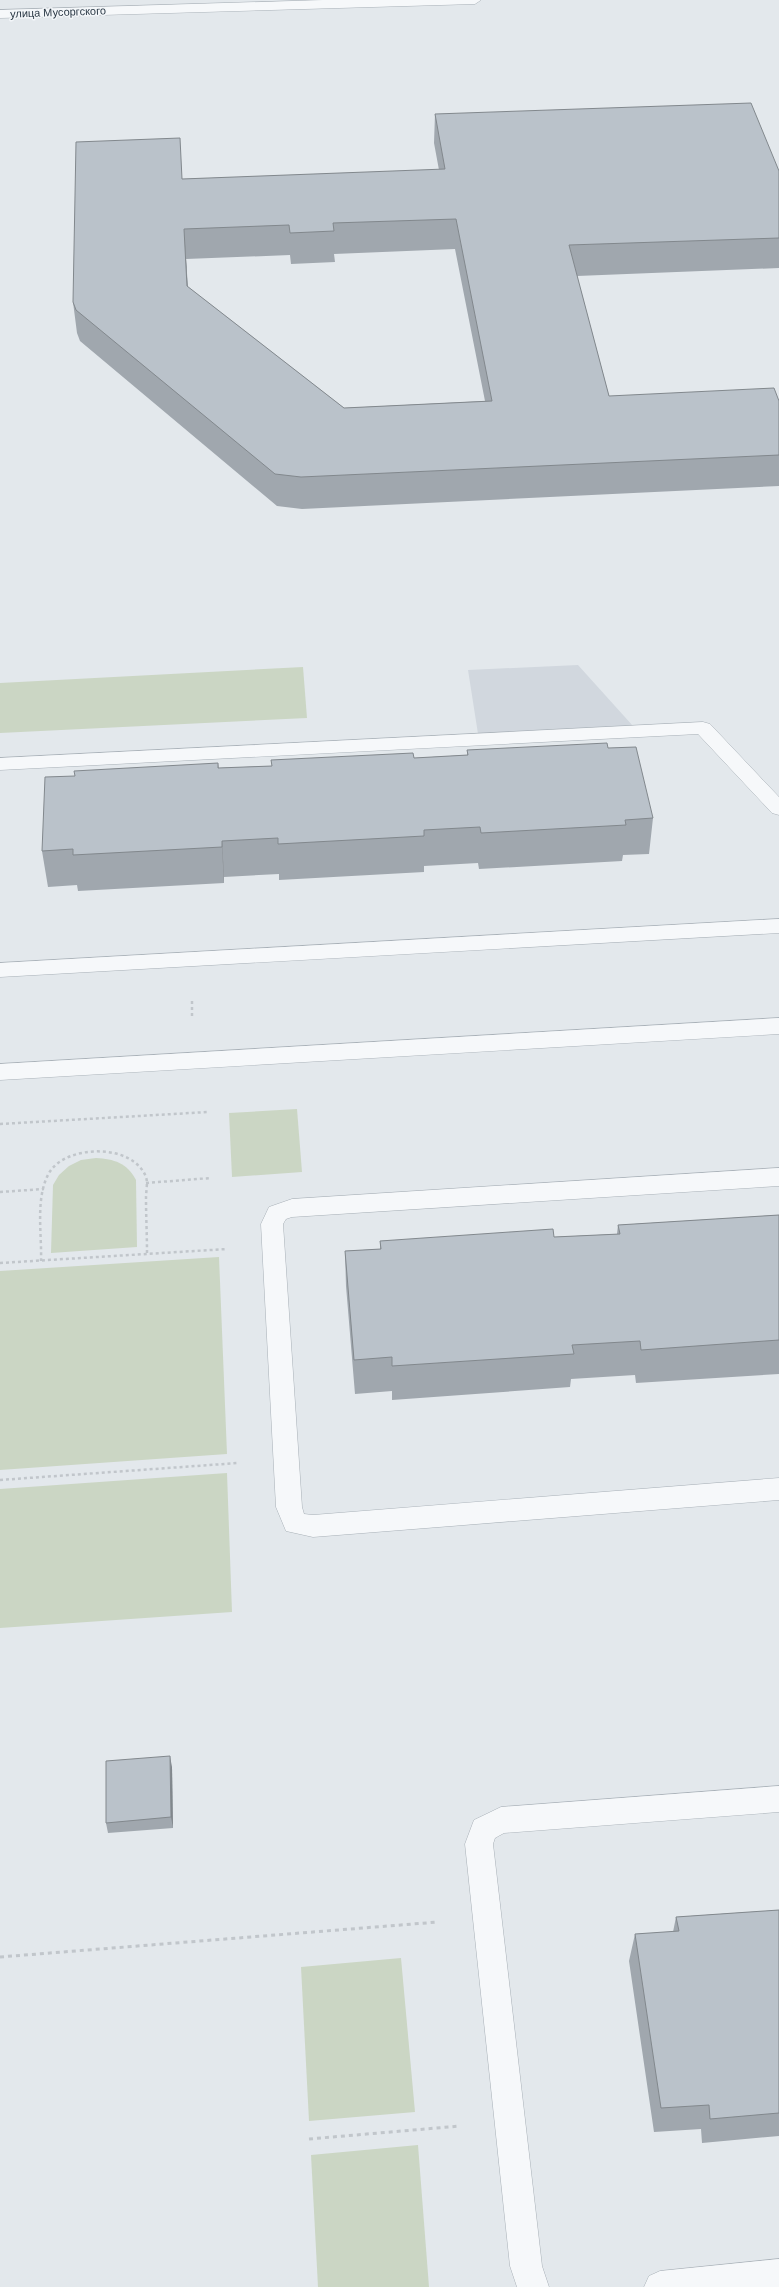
<svg xmlns="http://www.w3.org/2000/svg" width="779" height="2287" viewBox="0 0 779 2287" font-family="'DM Sans',sans-serif">
  <style>
    .built { fill: #d1d7de }
    .green { fill: #cbd6c4 }
    .lines { fill: none; stroke-linecap: round; stroke-linejoin: round }
    .minor-casing { stroke: #a8b0b7; stroke-width: 1 }
    .path-far1 { stroke: #c1c6cb; stroke-width: 2.5; stroke-dasharray: 3 3; stroke-linecap: butt }
    .path { stroke: #c1c6cb; stroke-width: 3; stroke-dasharray: 4 4; stroke-linecap: butt }
    .minor { fill: #f6f8fa; fill-rule: evenodd }
    .wall { fill: #a0a7ae; fill-rule: evenodd }
    .shaded-wall { fill: #82888d }
    .building { fill: #bac2ca; stroke: #82888d; fill-rule: evenodd }
    .labels { text-anchor: middle; dominant-baseline: central; stroke-width: 3; stroke-linejoin: round; paint-order: stroke }
    .far-street-label { font-size: 11px; fill: #2a3845; stroke: #f3f6f9 }
  </style>
  <rect width="100%" height="100%" fill="#e3e8ec"/>
  <path class="built" d="M 578,665 L 633,726 L 478,734 L 468,670 Z"/>
  <g class="green">
    <path d="M 303,667 L 307,718 L 0,733 L 0,683 Z"/>
    <path d="M 297,1109 L 302,1172 L 232,1177 L 229,1113 Z"/>
    <path d="M 96,1158 C 114,1159 127,1163 136,1180 L 137,1247 L 51,1253 L 53,1185 L 59,1175 L 69,1166 L 81,1160 Z"/>
    <path d="M 219,1257 L 227,1454 L 0,1470 L 0,1271 Z"/>
    <path d="M 227,1473 L 232,1612 L 0,1628 L 0,1489 Z"/>
    <path d="M 401,1958 L 415,2112 L 309,2121 L 301,1967 Z"/>
    <path d="M 418,2145 L 429,2287 L 318,2287 L 311,2155 Z"/>
  </g>
  <g class="lines">
    <g class="minor-casing">
      <g id="minor">
        <path d="M 323,0 L 481,0 L 475,4 L 0,18 L 0,10 Z"/>
        <path d="M 703,722 L 710,724 L 779,797 L 779,815 L 772,813 L 698,734 L 0,770 L 0,758 Z"/>
        <path d="M 779,919 L 779,933 L 0,977 L 0,963 Z"/>
        <path d="M 779,1018 L 779,1034 L 0,1080 L 0,1064 Z"/>
        <path d="M 779,1168 L 779,1186 L 292,1217 L 286,1219 L 283,1224 L 302,1507 L 304,1514 L 313,1515 L 779,1478 L 779,1500 L 313,1537 L 286,1531 L 276,1507 L 261,1224 L 269,1207 L 292,1199 Z"/>
        <path d="M 779,1786 L 779,1812 L 504,1833 L 495,1838 L 493,1844 L 542,2266 L 549,2287 L 517,2287 L 510,2266 L 465,1844 L 474,1820 L 501,1807 Z"/>
        <path d="M 779,2259 L 779,2287 L 644,2287 L 649,2276 L 660,2271 Z"/>
      </g>
    </g>
    <g class="path-far1">
      <path d="M 192,1001 L 192,1018"/>
      <path d="M 0,1124 L 208,1112"/>
      <path d="M 146,1183 L 211,1178"/>
      <path d="M 0,1192 L 44,1189"/>
      <path d="M 41,1261 C 42,1234 35,1198 49,1173 C 66,1144 133,1143 146,1177 C 148,1183 146,1191 146,1198 C 146,1216 147,1235 147,1253"/>
      <path d="M 0,1263 L 227,1249"/>
      <path d="M 0,1480 L 238,1463"/>
    </g>
    <g class="path">
      <path d="M 0,1957 L 438,1922"/>
      <path d="M 309,2139 L 460,2126"/>
    </g>
    <use href="#minor" class="minor"/>
  </g>
  <g class="wall">
    <path d="M 435,114 L 779,171 L 779,268 L 577,276 L 609,396 L 779,401 L 779,486 L 302,509 L 277,506 L 80,341 L 77,333 L 73,302 L 182,179 L 439,170 L 434,143 ZM 455,249 L 485,401 L 344,408 L 188,287 L 186,259 L 290,255 L 291,264 L 335,262 L 334,254 Z"/>
    <path d="M 608,748 L 653,818 L 649,854 L 623,855 L 622,861 L 479,869 L 478,863 L 424,866 L 424,872 L 279,880 L 279,874 L 224,877 L 224,883 L 78,891 L 77,885 L 48,887 L 42,851 L 75,776 L 218,763 L 219,768 L 272,766 L 271,760 L 414,758 L 467,755 L 467,750 Z"/>
    <path d="M 779,1215 L 779,1374 L 636,1383 L 635,1375 L 571,1379 L 570,1387 L 392,1400 L 392,1391 L 355,1394 L 346,1286 L 345,1251 L 380,1249 L 380,1241 L 554,1237 L 617,1234 L 618,1225 Z"/>
    <path d="M 172,1767 L 173,1828 L 108,1833 L 106,1823 Z"/>
    <path d="M 779,1910 L 779,2136 L 702,2143 L 701,2129 L 654,2132 L 629,1961 L 635,1934 L 673,1932 L 676,1917 Z"/>
  </g>
  <g class="shaded-wall">
    <path d="M 184,229 L 186,259 L 189,317 L 187,286 Z"/>
    <path d="M 222,841 L 224,877 L 224,883 L 222,847 Z"/>
    <path d="M 170,1756 L 172,1767 L 173,1828 L 171,1817 Z"/>
  </g>
  <g class="building">
    <path d="M 751,103 L 779,171 L 779,238 L 569,245 L 609,396 L 774,388 L 779,401 L 779,455 L 301,477 L 275,474 L 76,310 L 73,302 L 76,142 L 180,138 L 182,179 L 445,169 L 435,114 ZM 456,219 L 492,401 L 344,408 L 187,286 L 184,229 L 289,225 L 290,233 L 334,231 L 333,223 Z"/>
    <path d="M 607,743 L 608,748 L 636,747 L 653,818 L 625,820 L 626,825 L 481,833 L 480,827 L 424,830 L 424,836 L 278,844 L 278,838 L 222,841 L 222,847 L 73,855 L 73,849 L 42,851 L 45,777 L 75,776 L 74,771 L 218,763 L 218,768 L 272,766 L 271,760 L 413,753 L 414,758 L 468,755 L 467,750 Z"/>
    <path d="M 779,1215 L 779,1340 L 641,1350 L 640,1341 L 572,1345 L 574,1354 L 392,1366 L 392,1357 L 354,1360 L 345,1251 L 381,1249 L 380,1241 L 553,1229 L 554,1237 L 620,1234 L 618,1225 Z"/>
    <path d="M 170,1756 L 171,1817 L 106,1823 L 106,1761 Z"/>
    <path d="M 779,1910 L 779,2113 L 710,2119 L 709,2105 L 661,2108 L 635,1934 L 679,1931 L 676,1917 Z"/>
  </g>
  <g class="labels">
    <g class="far-street-label">
      <text transform="translate(58 12) rotate(-2)">улица Мусоргского</text>
    </g>
  </g>
</svg>
